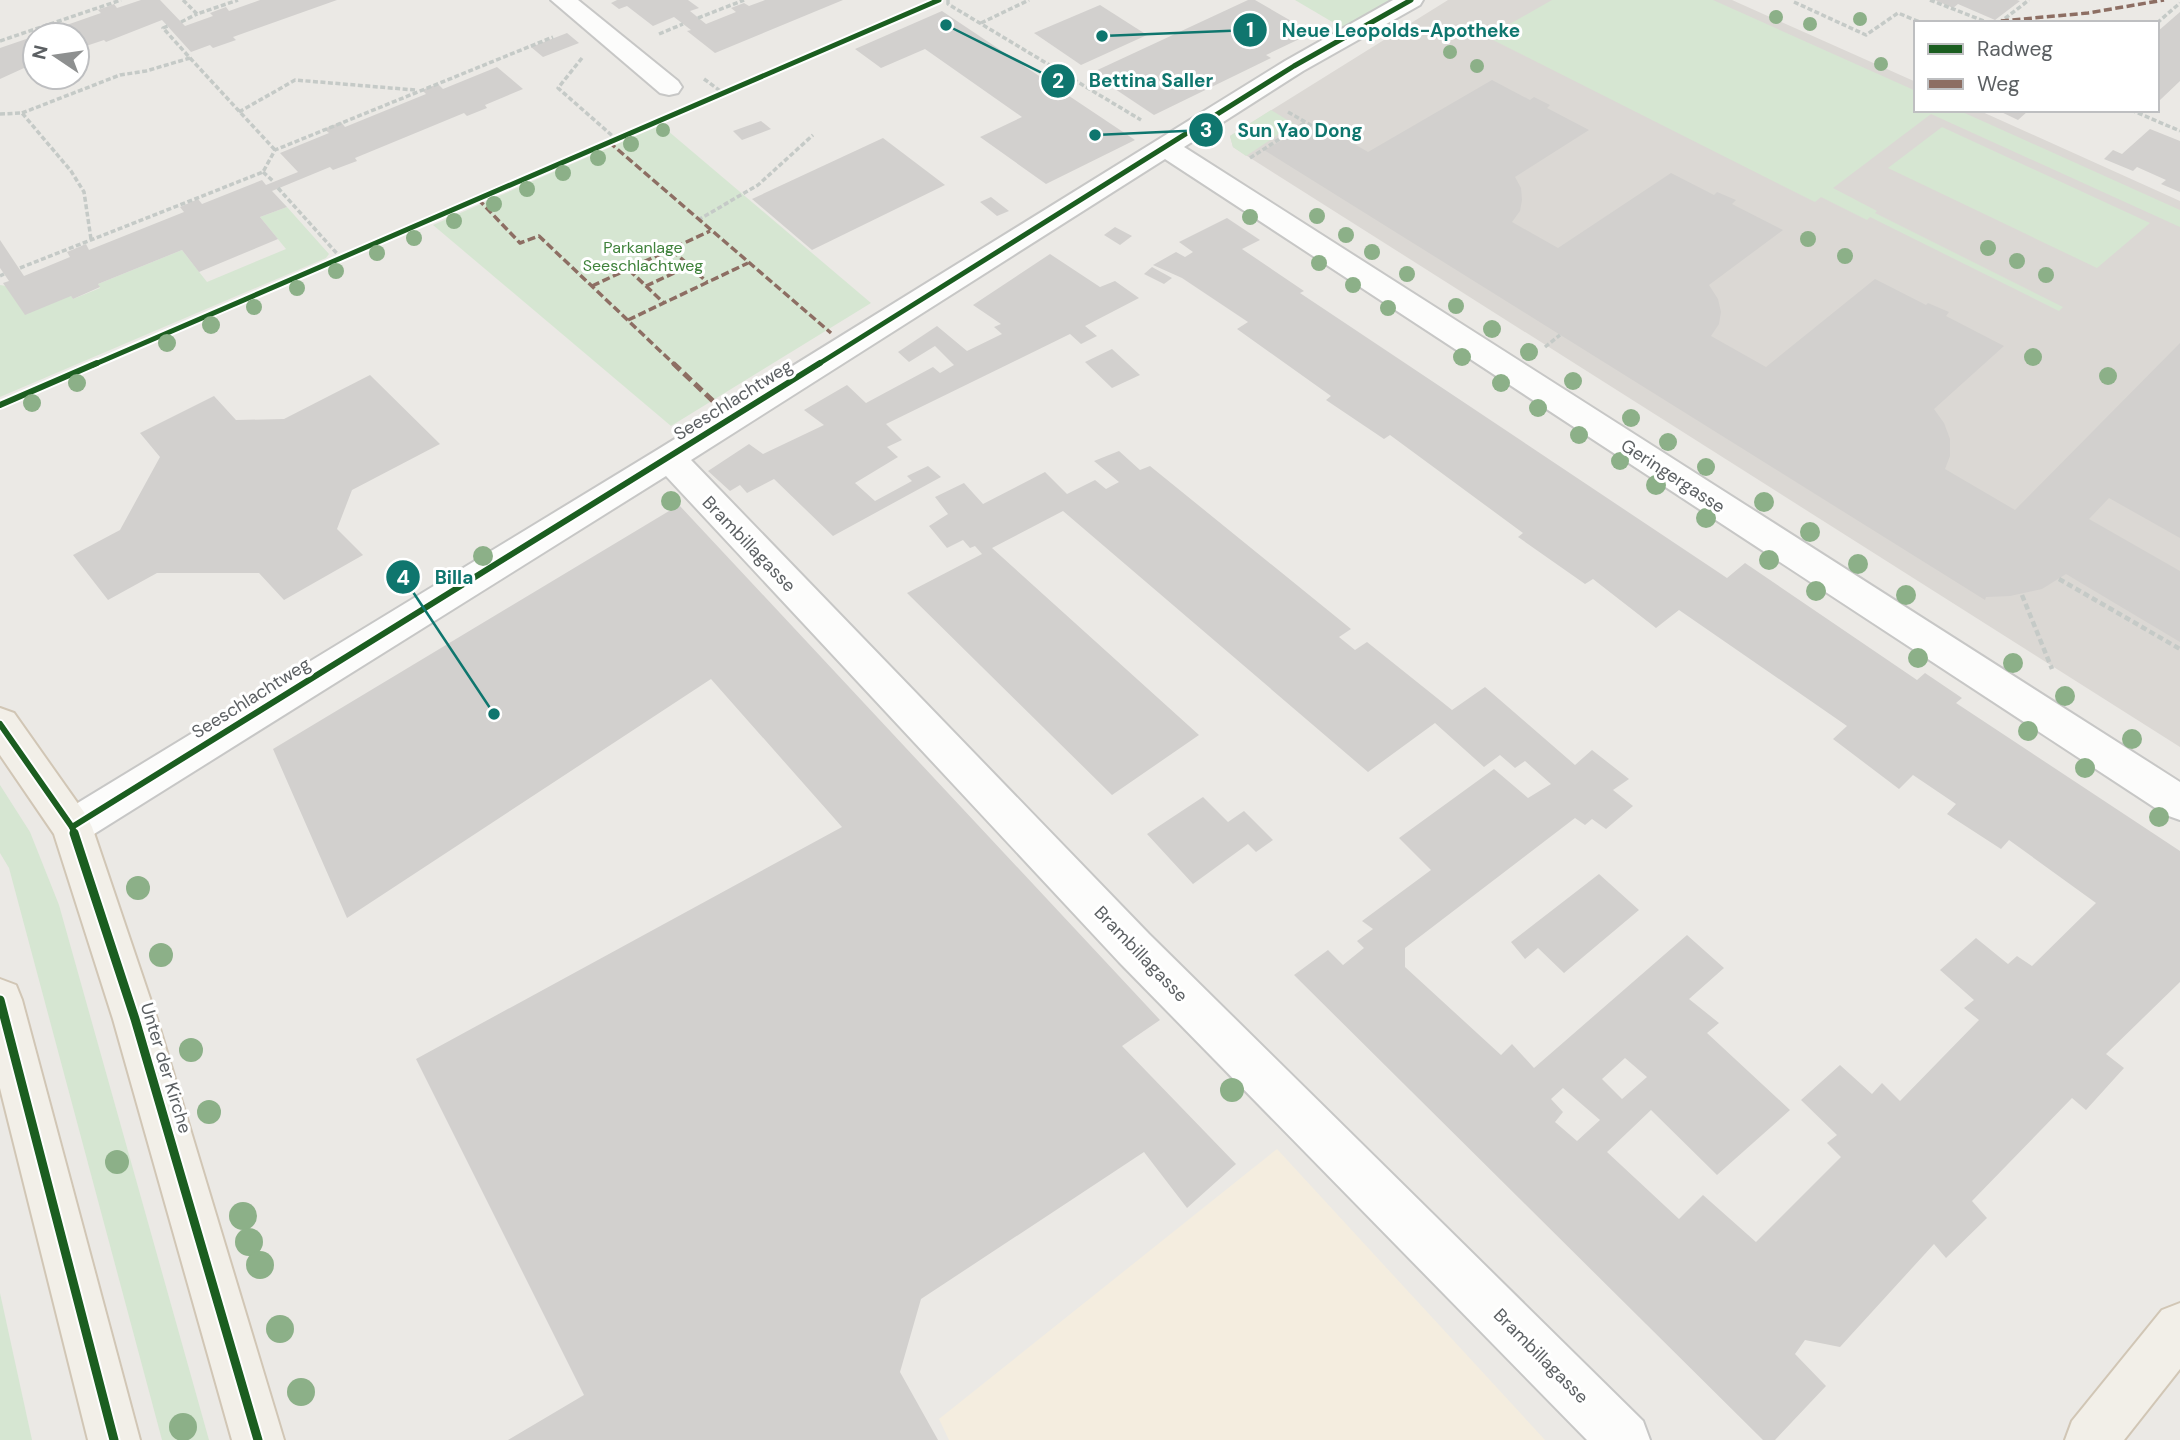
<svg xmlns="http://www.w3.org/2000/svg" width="2180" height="1440" viewBox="0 0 2180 1440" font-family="'DM Sans',sans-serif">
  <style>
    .commercial { fill: #f4eddf }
    .education { fill: #dbd8d4 }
    .green { fill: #d6e6d2 }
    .building { fill: #d2d0ce; fill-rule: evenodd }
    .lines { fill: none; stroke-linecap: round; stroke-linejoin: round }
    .minor-casing { stroke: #c7c7c6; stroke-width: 4 }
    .major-casing { stroke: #d1c6b5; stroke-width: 4 }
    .path-far1 { stroke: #c5cac7; stroke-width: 3.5; stroke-dasharray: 5 2.5; stroke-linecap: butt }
    .path { stroke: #c5cac7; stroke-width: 4.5; stroke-dasharray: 6 3.5; stroke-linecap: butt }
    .minor { fill: #fcfcfb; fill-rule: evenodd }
    .major { fill: #f2efe8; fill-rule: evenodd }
    .quiet-far1 { stroke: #8d6e63; stroke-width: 3.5; stroke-dasharray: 8 3.5; stroke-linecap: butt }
    .quiet { stroke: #8d6e63; stroke-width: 5; stroke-dasharray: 10 5; stroke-linecap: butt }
    .cycleway-far2-casing { stroke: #fff; stroke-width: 9 }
    .cycleway-far1-casing { stroke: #fff; stroke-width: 10 }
    .cycleway-casing { stroke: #fff; stroke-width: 13 }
    .cycleway-far2 { stroke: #1b5e20; stroke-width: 5 }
    .cycleway-far1 { stroke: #1b5e20; stroke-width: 6 }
    .cycleway { stroke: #1b5e20; stroke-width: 9 }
    .tree { fill: #8cb088 }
    .labels { text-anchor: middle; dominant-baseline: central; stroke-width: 6; stroke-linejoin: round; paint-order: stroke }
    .far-park-label { font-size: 16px; fill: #3f823b; stroke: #fff }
    .street-label { font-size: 18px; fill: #5c6063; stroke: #fff }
    .leader { fill: none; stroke: #0f766e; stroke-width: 2.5 }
    .callout-dot { fill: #0f766e; stroke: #fff; stroke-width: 2.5 }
    .mark-label { font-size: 21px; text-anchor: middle; font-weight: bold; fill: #fff }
    .callout-label { font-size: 19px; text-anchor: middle; font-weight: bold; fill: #0f766e; stroke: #fff; stroke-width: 6; stroke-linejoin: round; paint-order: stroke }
  </style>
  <rect width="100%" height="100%" fill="#ebe9e5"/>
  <path class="commercial" d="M 1277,1149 L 1545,1440 L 949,1440 L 939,1419 Z"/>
  <path class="education" d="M 1448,0 L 1732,0 L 1916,82 L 1916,110 L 1978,110 L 2180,201 L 2180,747 L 1233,147 L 1230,136 Z"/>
  <g class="green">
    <path d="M 1295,0 L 1411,0 L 1351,33 Z"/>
    <path d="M 1552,0 L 1713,0 L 1916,91 L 1916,110 L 1958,110 L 2180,210 L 2180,227 L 1931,114 L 1833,188 L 1877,211 L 1875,213 L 2063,307 L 2059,311 L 1870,217 L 1867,220 L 1821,197 L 1815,202 L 1487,37 Z"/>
    <path d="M 1271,110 L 1294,124 L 1246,156 L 1233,147 L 1230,136 Z"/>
    <path d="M 661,125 L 871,303 L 671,426 L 433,225 Z"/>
    <path d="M 1942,127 L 2150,223 L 2097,268 L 1888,168 Z"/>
    <path d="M 287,207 L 329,254 L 326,258 L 0,397 L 0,285 L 71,296 L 73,299 L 100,288 L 98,284 L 182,250 L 207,282 L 286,249 L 260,217 Z"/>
    <path d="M 0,785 L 30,832 L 59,905 L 209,1440 L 162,1440 L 9,868 L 0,853 Z"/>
    <path d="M 0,1293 L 32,1440 L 0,1440 Z"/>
  </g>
  <g class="building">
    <path d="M 141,0 L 160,0 L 185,26 L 213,16 L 210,13 L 226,7 L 229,11 L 260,0 L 337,0 L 233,37 L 236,40 L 213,48 L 210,45 L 191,52 L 162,20 L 106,42 L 104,40 L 77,49 L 77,35 L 38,35 L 101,13 L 98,10 L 114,4 L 117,8 Z"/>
    <path d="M 617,0 L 688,0 L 699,8 L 690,11 L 706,24 L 736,12 L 731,8 L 744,3 L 749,6 L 765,0 L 843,0 L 715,53 L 687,31 L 691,30 L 674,17 L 653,26 L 627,6 L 619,9 L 611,3 Z"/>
    <path d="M 1248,0 L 1255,0 L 1312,33 L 1266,55 L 1271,58 L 1154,115 L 1091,73 Z"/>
    <path d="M 1935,0 L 2017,0 L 2020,1 L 1995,20 L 1958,4 L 1953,8 Z"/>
    <path d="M 1100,5 L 1147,35 L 1081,65 L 1034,33 Z"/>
    <path d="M 942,11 L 1135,140 L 1046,184 L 980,137 L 1022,117 L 925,49 L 881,68 L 855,49 Z"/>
    <path d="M 2180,12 L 2180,81 L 2160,100 L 2157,99 L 2157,32 Z"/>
    <path d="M 567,33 L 579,43 L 543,57 L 531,47 Z"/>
    <path d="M 35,36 L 35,63 L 0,79 L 0,48 Z"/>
    <path d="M 497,67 L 523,89 L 485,105 L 487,108 L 467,116 L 464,113 L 355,158 L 357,161 L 333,170 L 330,167 L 272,191 L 287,207 L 260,217 L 278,239 L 199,272 L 182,250 L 98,284 L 100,287 L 73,299 L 71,296 L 25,315 L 3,283 L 9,281 L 0,268 L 0,240 L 24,276 L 70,257 L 67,252 L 86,244 L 89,250 L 184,212 L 180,207 L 198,199 L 202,204 L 262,180 L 266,185 L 298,172 L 280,153 L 329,133 L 324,129 L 341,122 L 345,127 L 426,94 L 422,90 L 438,84 L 443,89 Z"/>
    <path d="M 1492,80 L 1530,100 L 1534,97 L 1550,105 L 1547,108 L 1589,130 L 1515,177 L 1521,188 L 1522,200 L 1520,211 L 1512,222 L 1558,248 L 1671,173 L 1714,195 L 1717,192 L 1736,200 L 1732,204 L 1783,230 L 1709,285 L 1718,299 L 1721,312 L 1719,324 L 1711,336 L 1766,367 L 1875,279 L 1926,305 L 1928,303 L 1949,312 L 1946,316 L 2004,346 L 1934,409 L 1944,423 L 1950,439 L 1950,456 L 1945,469 L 2015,510 L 2180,343 L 2180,538 L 2109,498 L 2089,519 L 2180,571 L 2180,642 L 2066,574 L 2042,589 L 2010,596 L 1986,597 L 1985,600 L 1264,150 L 1305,128 L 1309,130 L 1320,124 L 1368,152 Z"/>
    <path d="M 1997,110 L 2026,110 L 2028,111 L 2018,120 Z"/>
    <path d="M 761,121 L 771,129 L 742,140 L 733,131 Z"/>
    <path d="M 2150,129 L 2180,141 L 2180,192 L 2161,184 L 2166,180 L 2137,167 L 2133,171 L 2104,159 L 2113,150 L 2122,154 Z"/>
    <path d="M 883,138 L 945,185 L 812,250 L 752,199 Z"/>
    <path d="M 991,197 L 1009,211 L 997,216 L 980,202 Z"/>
    <path d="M 1227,218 L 1260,240 L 1242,249 L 1304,291 L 1300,293 L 1727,578 L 1745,563 L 1917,680 L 1925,673 L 1962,698 L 1956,703 L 2180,851 L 2180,982 L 2106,1054 L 2124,1068 L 2086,1110 L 2072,1098 L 1972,1201 L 1987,1218 L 1946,1258 L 1934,1244 L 1840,1347 L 1805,1340 L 1795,1354 L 1826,1386 L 1775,1440 L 1763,1440 L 1294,975 L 1328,950 L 1343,965 L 1364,948 L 1357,941 L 1373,929 L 1362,921 L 1431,870 L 1399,838 L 1494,769 L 1528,798 L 1551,784 L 1525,761 L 1515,768 L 1500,755 L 1484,767 L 1435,723 L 1368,772 L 1063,511 L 992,548 L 1199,735 L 1112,795 L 907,593 L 982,554 L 975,546 L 970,548 L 963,540 L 947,548 L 929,526 L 948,514 L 935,497 L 964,483 L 983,504 L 1045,472 L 1067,494 L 1095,480 L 1106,489 L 1119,482 L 1094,461 L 1119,451 L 1140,470 L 1150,466 L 1351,629 L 1339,637 L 1355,650 L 1367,642 L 1452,710 L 1485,687 L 1575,765 L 1592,750 L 1629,779 L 1613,790 L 1633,806 L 1606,829 L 1592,819 L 1585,825 L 1575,818 L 1405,948 L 1405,967 L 1501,1055 L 1512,1044 L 1534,1068 L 1687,935 L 1724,968 L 1689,999 L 1719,1023 L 1707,1033 L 1790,1110 L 1717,1175 L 1651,1110 L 1607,1152 L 1679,1219 L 1703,1195 L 1756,1242 L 1841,1157 L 1827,1143 L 1837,1135 L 1801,1100 L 1840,1065 L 1872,1094 L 1882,1083 L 1900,1101 L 1979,1020 L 1964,1008 L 1974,1000 L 1940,970 L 1976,938 L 2008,964 L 2017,956 L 2032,966 L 2096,903 L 2009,840 L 2001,849 L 1947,814 L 1956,804 L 1913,775 L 1899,789 L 1833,739 L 1847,726 L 1679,610 L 1656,628 L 1593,579 L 1585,584 L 1518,537 L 1523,533 L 1390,435 L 1384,439 L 1326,400 L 1331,396 L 1237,329 L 1248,322 L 1182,278 L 1153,265 L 1176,252 L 1185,257 L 1193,252 L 1179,242 ZM 1625,1058 L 1647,1077 L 1622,1099 L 1602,1079 ZM 1563,1088 L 1600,1120 L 1577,1141 L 1555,1122 L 1563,1112 L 1551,1099 Z"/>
    <path d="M 1115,227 L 1132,236 L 1120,245 L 1104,235 Z"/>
    <path d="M 1050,254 L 1100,287 L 1115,281 L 1139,298 L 1085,326 L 1097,336 L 1081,344 L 1070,334 L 886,424 L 902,440 L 887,447 L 898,457 L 855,483 L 875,501 L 912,481 L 907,476 L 928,466 L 941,477 L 833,536 L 774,479 L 747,493 L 740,485 L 730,491 L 708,471 L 749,444 L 763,454 L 824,425 L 804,410 L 847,385 L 866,403 L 933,367 L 940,373 L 954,365 L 935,346 L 909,362 L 898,352 L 937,326 L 967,351 L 1002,334 L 994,327 L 1001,324 L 973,305 Z"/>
    <path d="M 1152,267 L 1172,278 L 1164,284 L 1144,274 Z"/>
    <path d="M 1112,349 L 1140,375 L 1112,388 L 1085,362 Z"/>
    <path d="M 370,375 L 440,444 L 352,490 L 337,529 L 363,555 L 284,600 L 259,573 L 157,573 L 108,600 L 73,555 L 120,530 L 160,457 L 140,433 L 214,396 L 236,420 L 284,419 Z"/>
    <path d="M 679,505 L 1160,1020 L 1122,1046 L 1236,1164 L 1187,1208 L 1144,1152 L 921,1299 L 900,1372 L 938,1440 L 508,1440 L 584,1395 L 416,1059 L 842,827 L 711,679 L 347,918 L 273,749 Z"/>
    <path d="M 1203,797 L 1228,822 L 1244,811 L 1273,840 L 1256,852 L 1248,844 L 1193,884 L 1147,834 Z"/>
    <path d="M 1599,874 L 1639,910 L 1564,973 L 1538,948 L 1525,959 L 1511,942 Z"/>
  </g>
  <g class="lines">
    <g class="minor-casing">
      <g id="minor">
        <path d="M 551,0 L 578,0 L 678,81 L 682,87 L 678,93 L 669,95 L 660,93 Z"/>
        <path d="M 1393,0 L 1423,0 L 1420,5 L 1303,71 L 1184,147 L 2180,782 L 2180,820 L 2166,815 L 1165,159 L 691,460 L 1149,934 L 1643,1421 L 1650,1440 L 1587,1440 L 1119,962 L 666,476 L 86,839 L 72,845 L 58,839 L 52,827 L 58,815 L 657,450 L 1285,61 Z"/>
      </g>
    </g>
    <g class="major-casing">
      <g id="major">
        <path d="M 0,708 L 14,713 L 86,815 L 92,827 L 157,1019 L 284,1440 L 232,1440 L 113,1019 L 54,834 L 0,755 Z"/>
        <path d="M 0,979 L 16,985 L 22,1000 L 140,1440 L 88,1440 L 0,1088 Z"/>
        <path d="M 2180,1303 L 2180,1369 L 2124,1440 L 2065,1440 L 2072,1421 L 2162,1310 Z"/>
      </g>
    </g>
    <g class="path-far1">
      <path d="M 183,0 L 197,14 L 238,0"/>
      <path d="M 948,0 L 948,4 L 1141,120"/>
      <path d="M 1930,0 L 1989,23"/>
      <path d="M 1794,2 L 1866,35 L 1898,13 L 1922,23"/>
      <path d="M 698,18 L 744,0"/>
      <path d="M 181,22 L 197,14"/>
      <path d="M 981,23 L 1029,0"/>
      <path d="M 1999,23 L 2029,0"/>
      <path d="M 2157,23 L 2180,3"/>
      <path d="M 659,34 L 683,24"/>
      <path d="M 0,41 L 121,0"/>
      <path d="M 190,58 L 275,150"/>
      <path d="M 582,58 L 558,88 L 616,139"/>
      <path d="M 704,79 L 723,93"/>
      <path d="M 2131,110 L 2180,131"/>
      <path d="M 239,112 L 295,80 L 415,90"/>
      <path d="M 1288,112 L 1314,127"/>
      <path d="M 22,113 L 120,75 L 146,71 L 190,58 L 163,28 L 168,26"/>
      <path d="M 0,114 L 22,113 L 71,171 L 84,192 L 91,239"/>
      <path d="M 1250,158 L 1306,122"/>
      <path d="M 263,172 L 274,182"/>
      <path d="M 278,188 L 341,258"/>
      <path d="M 698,220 L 758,185 L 813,135"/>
      <path d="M 20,268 L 263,172 L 275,150 L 553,37"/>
      <path d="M 0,276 L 4,274"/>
      <path d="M 1545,347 L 1560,335"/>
    </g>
    <g class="path">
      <path d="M 2059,579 L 2180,649"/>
      <path d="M 2022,595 L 2052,669"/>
    </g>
    <use href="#minor" class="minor"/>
    <use href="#major" class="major"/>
    <g class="quiet-far1">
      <path d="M 2001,21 L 2088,13 L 2164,0"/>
      <path d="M 609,142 L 831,333"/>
      <path d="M 478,199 L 520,243 L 539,236 L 675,365"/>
      <path d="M 672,250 L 707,282"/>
      <path d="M 629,270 L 664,303"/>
      <path d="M 592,286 L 710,231"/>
      <path d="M 646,286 L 689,266"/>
      <path d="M 628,320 L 748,263"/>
    </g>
    <path class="quiet" d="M 673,363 L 714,402"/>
    <g class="cycleway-far2-casing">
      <g id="cycleway-far2">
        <path d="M 93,365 L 939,0"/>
        <path d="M 817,365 L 1294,66 L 1411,0"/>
      </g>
    </g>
    <g class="cycleway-far1-casing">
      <g id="cycleway-far1">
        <path d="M 0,405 L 97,363"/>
        <path d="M 0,724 L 72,827 L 75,835"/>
        <path d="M 72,827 L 820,363"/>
      </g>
    </g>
    <g class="cycleway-casing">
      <g id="cycleway">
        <path d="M 74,833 L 135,1019 L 258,1440"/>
        <path d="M 0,1000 L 114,1440"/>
      </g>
    </g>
    <use href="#cycleway-far2" class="cycleway-far2"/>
    <use href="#cycleway-far1" class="cycleway-far1"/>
    <use href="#cycleway" class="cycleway"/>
  </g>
  <g class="tree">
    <circle cx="1776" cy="17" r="7"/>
    <circle cx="1860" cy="19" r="7"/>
    <circle cx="1810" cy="24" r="7"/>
    <circle cx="1450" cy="52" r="7"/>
    <circle cx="1881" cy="64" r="7"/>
    <circle cx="1477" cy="66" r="7"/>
    <circle cx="663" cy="130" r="7"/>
    <circle cx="631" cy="144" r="8"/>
    <circle cx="598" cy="158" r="8"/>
    <circle cx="563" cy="173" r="8"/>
    <circle cx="527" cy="189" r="8"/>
    <circle cx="494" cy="204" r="8"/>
    <circle cx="1317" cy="216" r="8"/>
    <circle cx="1250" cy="217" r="8"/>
    <circle cx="454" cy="221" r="8"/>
    <circle cx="1346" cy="235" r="8"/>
    <circle cx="414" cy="238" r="8"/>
    <circle cx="1808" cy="239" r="8"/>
    <circle cx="1988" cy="248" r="8"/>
    <circle cx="1372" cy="252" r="8"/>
    <circle cx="377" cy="253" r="8"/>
    <circle cx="1845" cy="256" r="8"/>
    <circle cx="2017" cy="261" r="8"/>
    <circle cx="1319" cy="263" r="8"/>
    <circle cx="336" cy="271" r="8"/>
    <circle cx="1407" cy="274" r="8"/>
    <circle cx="2046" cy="275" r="8"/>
    <circle cx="1353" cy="285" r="8"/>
    <circle cx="297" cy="288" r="8"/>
    <circle cx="1456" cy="306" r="8"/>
    <circle cx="254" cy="307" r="8"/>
    <circle cx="1388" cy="308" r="8"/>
    <circle cx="211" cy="325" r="9"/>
    <circle cx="1492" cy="329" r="9"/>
    <circle cx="167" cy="343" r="9"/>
    <circle cx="1529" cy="352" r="9"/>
    <circle cx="1462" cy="357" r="9"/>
    <circle cx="2033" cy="357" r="9"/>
    <circle cx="2108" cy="376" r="9"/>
    <circle cx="1573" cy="381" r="9"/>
    <circle cx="77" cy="383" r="9"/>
    <circle cx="1501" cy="383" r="9"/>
    <circle cx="32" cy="403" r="9"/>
    <circle cx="1538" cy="408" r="9"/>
    <circle cx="1631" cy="418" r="9"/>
    <circle cx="1579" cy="435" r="9"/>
    <circle cx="1668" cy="442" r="9"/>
    <circle cx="1620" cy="461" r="9"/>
    <circle cx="1706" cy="467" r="9"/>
    <circle cx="1656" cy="485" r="10"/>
    <circle cx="671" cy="501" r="10"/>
    <circle cx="1764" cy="502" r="10"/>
    <circle cx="1706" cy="518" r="10"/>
    <circle cx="1810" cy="532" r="10"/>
    <circle cx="483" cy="556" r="10"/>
    <circle cx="1769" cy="560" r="10"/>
    <circle cx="1858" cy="564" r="10"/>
    <circle cx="1816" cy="591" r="10"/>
    <circle cx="1906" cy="595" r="10"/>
    <circle cx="1918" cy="658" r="10"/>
    <circle cx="2013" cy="663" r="10"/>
    <circle cx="2065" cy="696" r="10"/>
    <circle cx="2028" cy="731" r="10"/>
    <circle cx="2132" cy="739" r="10"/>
    <circle cx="2085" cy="768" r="10"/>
    <circle cx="2159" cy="817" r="10"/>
    <circle cx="138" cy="888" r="12"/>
    <circle cx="161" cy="955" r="12"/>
    <circle cx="191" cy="1050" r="12"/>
    <circle cx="1232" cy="1090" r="12"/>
    <circle cx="209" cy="1112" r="12"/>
    <circle cx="117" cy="1162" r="12"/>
    <circle cx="243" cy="1216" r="14"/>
    <circle cx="249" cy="1242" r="14"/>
    <circle cx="260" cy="1265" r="14"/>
    <circle cx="280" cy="1329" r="14"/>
    <circle cx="301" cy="1392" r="14"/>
    <circle cx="183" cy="1427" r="14"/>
  </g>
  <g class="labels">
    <g class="far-park-label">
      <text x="643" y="247">Parkanlage<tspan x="643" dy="18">Seeschlachtweg</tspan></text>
    </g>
    <g class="street-label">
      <text transform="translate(733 400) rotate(-32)">Seeschlachtweg</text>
      <text transform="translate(1673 476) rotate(33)">Geringergasse</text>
      <text transform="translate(749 544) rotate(46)">Brambillagasse</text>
      <text transform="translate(251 698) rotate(-32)">Seeschlachtweg</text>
      <text transform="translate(1141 954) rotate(46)">Brambillagasse</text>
      <text transform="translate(166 1068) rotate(73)">Unter der Kirche</text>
      <text transform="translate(1541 1356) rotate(45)">Brambillagasse</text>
    </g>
  </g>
  <path class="leader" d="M1102 36L1250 30M946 25L1058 81M1095 135L1206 130M494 714L403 577"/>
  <g class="callout-dot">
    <circle cx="1102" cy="36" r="7"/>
    <circle cx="946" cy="25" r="7"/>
    <circle cx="1095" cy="135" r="7"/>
    <circle cx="494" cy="714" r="7"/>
    <circle cx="1250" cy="30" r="18"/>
    <circle cx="1058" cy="81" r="18"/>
    <circle cx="1206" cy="130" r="18"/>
    <circle cx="403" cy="577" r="18"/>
  </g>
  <g class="mark-label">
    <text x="1250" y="37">1</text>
    <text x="1058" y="88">2</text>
    <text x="1206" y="137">3</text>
    <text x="403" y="585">4</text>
  </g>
  <g class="callout-label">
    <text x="1401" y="37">Neue Leopolds-Apotheke</text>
    <text x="1151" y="87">Bettina Saller</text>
    <text x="1300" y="137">Sun Yao Dong</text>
    <text x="454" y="584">Billa</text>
  </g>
  <rect x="1914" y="21" width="245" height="91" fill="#ffffff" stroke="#bebfc1" stroke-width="2"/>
  <rect x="1928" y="44" width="35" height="10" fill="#1b5e20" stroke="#bebfc1" stroke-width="2"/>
  <text x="1977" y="56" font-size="21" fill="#5c6063">Radweg</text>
  <rect x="1928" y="79" width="35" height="10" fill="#8d6e63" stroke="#bebfc1" stroke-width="2"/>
  <text x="1977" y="91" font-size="21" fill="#5c6063">Weg</text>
  <g transform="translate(56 56) rotate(283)"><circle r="33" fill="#ffffff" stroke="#bebfc1" stroke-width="2"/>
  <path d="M0-5L12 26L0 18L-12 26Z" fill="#8e9090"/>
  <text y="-10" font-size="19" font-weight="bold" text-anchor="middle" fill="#5c6063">N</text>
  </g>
</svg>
